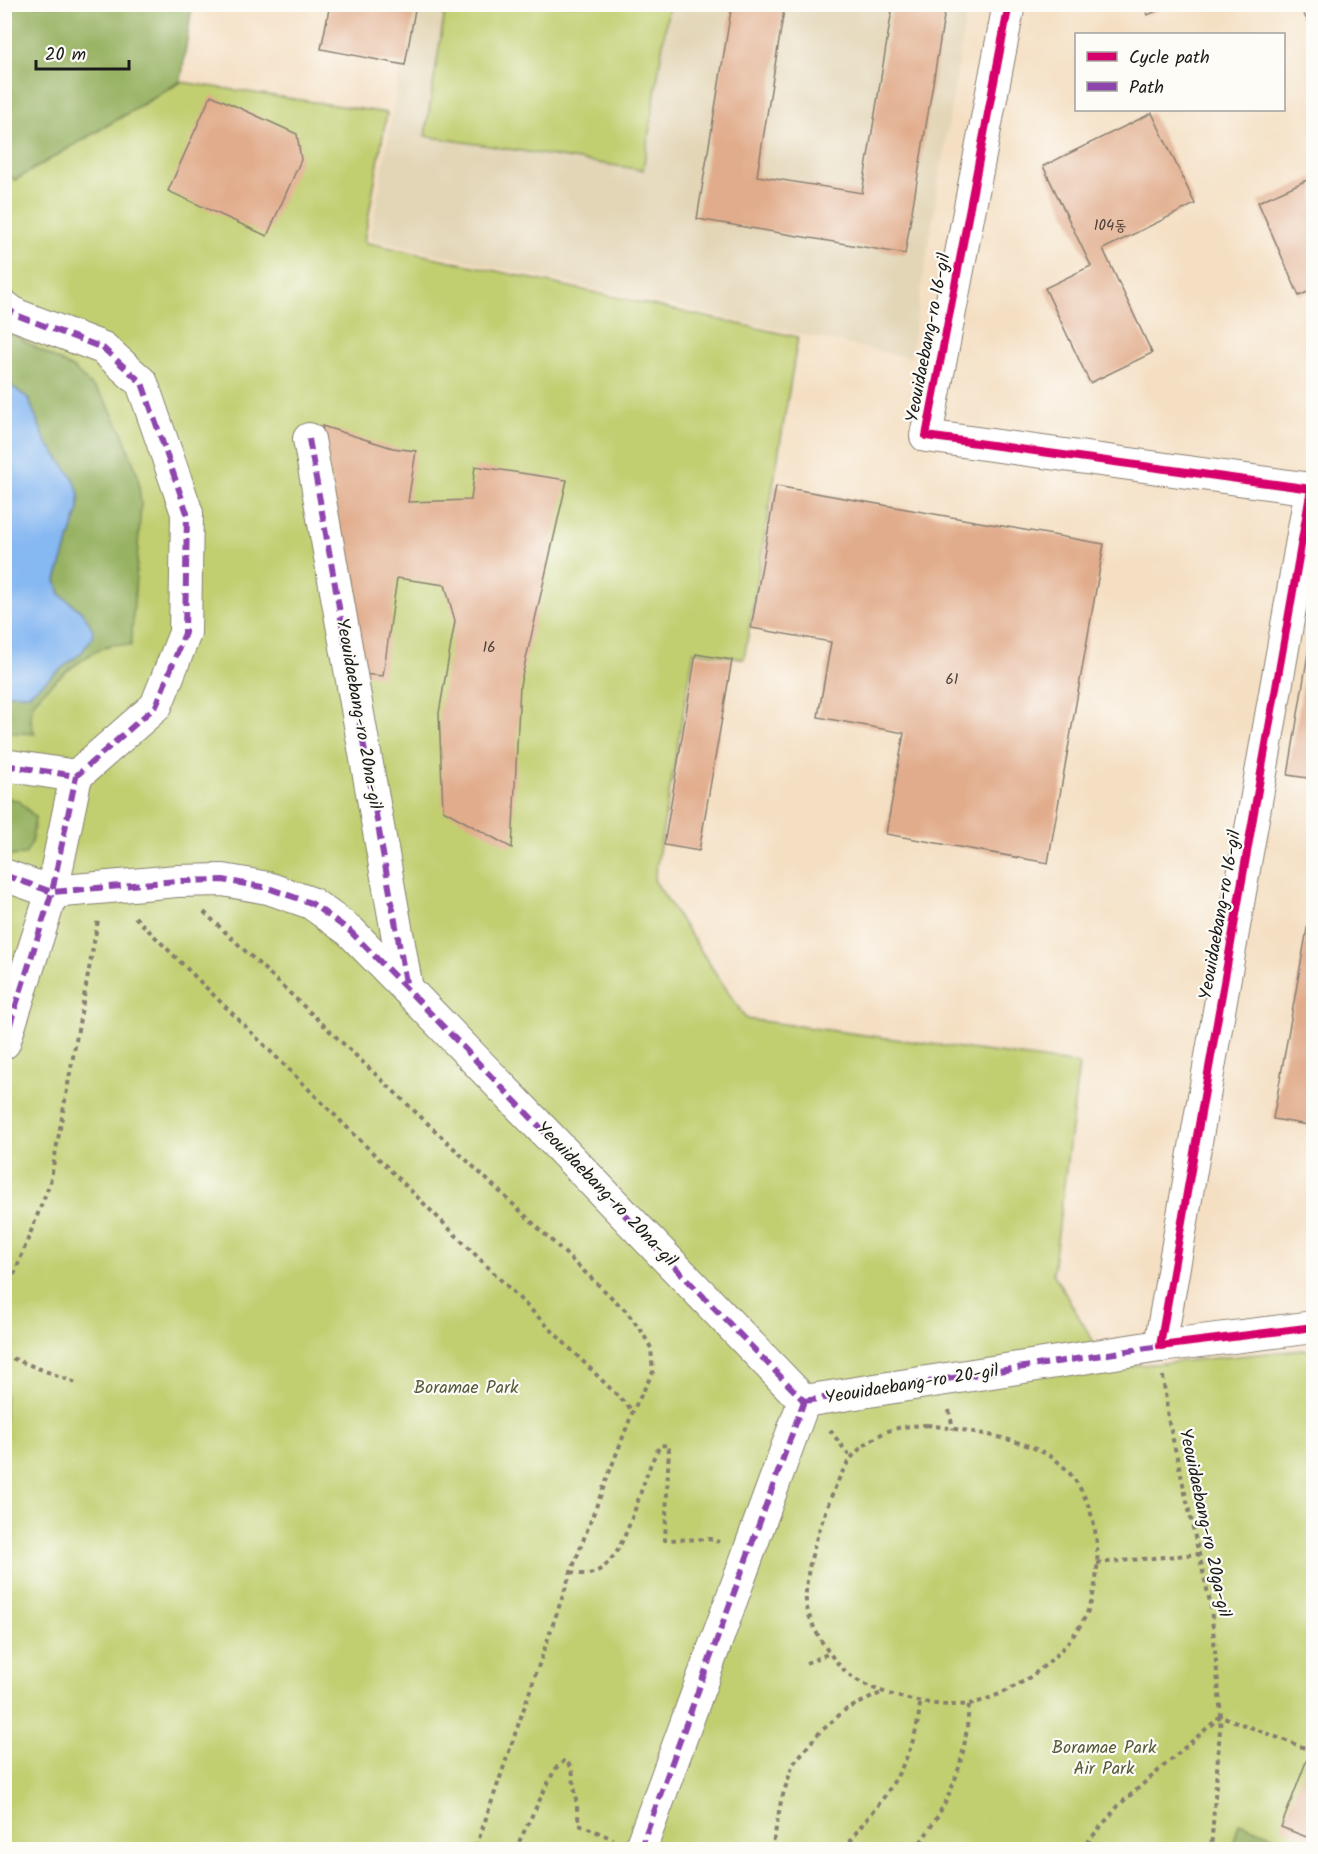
<svg xmlns="http://www.w3.org/2000/svg" width="1318" height="1854" viewBox="0 0 1318 1854" font-family="Kalam,'Poor Story',sans-serif">
  <style>
    .built { fill: #e3d6b7 }
    .green { fill: #c1cf71; stroke: #6e7646; stroke-width: 1.5 }
    .forest { fill: #98b263; stroke: #5a6740; stroke-width: 1.5 }
    .water { fill: #86b8f2; stroke: #516a87; stroke-width: 1.5 }
    .building { fill: #e1ac8b }
    .lines { fill: none; stroke-linecap: round; stroke-linejoin: round }
    .street-casing { stroke: #887e70; stroke-width: 34 }
    .path { stroke: #887e70; stroke-width: 4; stroke-dasharray: 4.5 4.5; stroke-linecap: butt }
    .street { stroke: #fff; stroke-width: 32 }
    .quiet { stroke: #8e44ad; stroke-width: 6; stroke-dasharray: 12 6; stroke-linecap: butt }
    .cycleway-casing { stroke: #fdfcf7; stroke-width: 11 }
    .cycleway { stroke: #d6006c; stroke-width: 8 }
    .labels { text-anchor: middle; dominant-baseline: central; stroke-width: 4.5; stroke-linejoin: round; paint-order: stroke }
    .number-label { font-size: 15px; fill: #4d4038 }
    .street-label { font-size: 18px; fill: #1c1c1c; stroke: #fdfcf7 }
    .park-label { font-size: 18px; fill: #565b3a; stroke: #fdfcf7 }
  </style>
  <rect width="100%" height="100%" fill="#fdfcf7"/>
  <filter id="ink" filterUnits="userSpaceOnUse"><feTurbulence type="fractalNoise" baseFrequency=".0167" numOctaves="2"/><feDisplacementMap in="SourceGraphic" scale="12" xChannelSelector="R" yChannelSelector="G"/><feConvolveMatrix kernelMatrix="1 2 1 2 8 2 1 2 1" color-interpolation-filters="sRGB"/></filter>
  <filter id="wash" filterUnits="userSpaceOnUse"><feTurbulence type="fractalNoise" baseFrequency=".008" numOctaves="4" result="noise"/><feDisplacementMap in="SourceGraphic" scale="24" xChannelSelector="R" yChannelSelector="G"/><feGaussianBlur stdDeviation="1.35" result="paint"/><feColorMatrix in="noise" values="0 0 0 0 0 0 0 0 0 0 0 0 0 0 0 0 0 1.4 0 .05"/><feComposite in="paint" operator="in"/></filter>
  <g filter="url(#wash)">
    <rect width="100%" height="100%" fill="#f4dfc3"/>
    <path class="built" d="M 411,5 L 968,5 L 910,358 L 370,239 Z"/>
    <g class="green">
      <path d="M 446,5 L 669,5 L 643,170 L 425,136 Z"/>
      <path d="M 181,82 L 387,113 L 364,242 L 798,337 L 744,659 L 694,651 L 654,880 L 746,1019 L 1079,1064 L 1053,1273 L 1109,1368 L 1313,1349 L 1313,1849 L 5,1849 L 4,172 L 15,180 Z"/>
    </g>
    <g class="forest">
      <path d="M 4,5 L 192,5 L 181,81 L 15,180 L 5,172 Z"/>
      <path d="M 5,334 L 14,335 L 74,369 L 104,398 L 122,432 L 138,476 L 141,505 L 131,646 C 124,645 116,643 108,646 C 91,651 38,690 32,707 C 29,716 31,725 35,734 L 5,732 L 4,694 L 30,694 L 84,614 L 60,594 L 56,580 L 79,509 L 79,494 L 74,479 L 45,440 L 28,398 L 5,381 Z"/>
      <path d="M 5,797 L 19,801 L 35,817 L 32,842 L 25,855 L 5,856 Z"/>
      <path d="M 1239,1823 L 1309,1849 L 1232,1849 Z"/>
    </g>
    <path class="water" d="M 4,381 L 28,398 L 45,440 L 74,479 L 79,494 L 79,509 L 56,580 L 60,594 L 84,614 L 93,630 L 92,638 L 82,652 L 29,694 L 5,694 Z"/>
    <g id="blocks">
      <g class="building">
        <path d="M 330,4 L 416,4 L 405,65 L 321,49 Z"/>
        <path d="M 732,4 L 785,4 L 757,176 L 862,193 L 893,4 L 946,4 L 905,254 L 697,219 Z"/>
        <path d="M 1143,4 L 1170,4 L 1148,15 Z"/>
        <path d="M 1298,4 L 1314,4 L 1314,32 Z"/>
        <path d="M 211,95 L 297,134 L 301,160 L 267,236 L 168,191 Z"/>
        <path d="M 1152,113 L 1195,204 L 1103,249 L 1152,353 L 1090,383 L 1045,288 L 1091,266 L 1043,166 Z"/>
        <path d="M 1314,177 L 1314,289 L 1299,296 L 1258,202 Z"/>
        <path d="M 322,426 L 393,448 L 416,451 L 408,502 L 471,500 L 475,466 L 567,480 L 520,685 L 512,848 L 443,810 L 439,713 L 455,621 L 445,585 L 397,578 L 383,676 L 362,674 Z"/>
        <path d="M 776,486 L 1104,544 L 1048,863 L 886,834 L 904,733 L 818,717 L 831,642 L 751,628 Z"/>
        <path d="M 1312,629 L 1314,629 L 1314,779 L 1288,775 Z"/>
        <path d="M 696,654 L 732,660 L 699,851 L 664,845 Z"/>
        <path d="M 1312,901 L 1314,901 L 1314,1126 L 1273,1119 Z"/>
        <path d="M 1314,1741 L 1314,1840 L 1281,1827 Z"/>
      </g>
    </g>
  </g>
  <g filter="url(#ink)">
    <use href="#blocks" fill-opacity="0" stroke="#887e70" stroke-width="1.5"/>
    <g class="lines">
      <g class="street-casing">
        <g id="street">
          <path d="M 1009,4 L 926,436 L 1311,489 L 1160,1346"/>
          <path d="M 4,306 L 16,315 L 103,348 L 142,383 L 187,513 L 185,633 L 156,706 L 76,776"/>
          <path d="M 309,439 L 407,989"/>
          <path d="M 4,765 L 76,776"/>
          <path d="M 4,875 L 52,892 L 177,881 L 223,880 L 268,888 L 311,903 L 350,931 L 407,989 L 804,1401"/>
          <path d="M 4,1043 L 52,892 L 76,776"/>
          <path d="M 804,1401 L 1160,1346 L 1314,1327"/>
          <path d="M 640,1850 L 804,1401"/>
        </g>
      </g>
      <g class="path">
        <path d="M 204,912 L 625,1310 L 641,1330 L 651,1348 L 653,1372 L 633,1411 L 571,1572 L 475,1850"/>
        <path d="M 135,917 L 633,1411"/>
        <path d="M 4,1300 L 50,1183 L 98,920"/>
        <path d="M 4,1355 L 76,1383"/>
        <path d="M 1163,1376 L 1168,1418 L 1211,1607 L 1221,1716 L 1211,1850"/>
        <path d="M 949,1410 L 953,1429"/>
        <path d="M 927,1425 C 964,1430 1018,1437 1050,1456 C 1097,1486 1107,1559 1089,1608 C 1079,1635 1051,1663 1027,1679 C 1012,1689 987,1701 969,1704 C 937,1709 877,1695 851,1676 C 832,1661 813,1632 807,1608 C 799,1577 832,1483 851,1458 C 856,1452 865,1444 872,1440 C 890,1427 905,1426 927,1425 Z"/>
        <path d="M 830,1430 L 851,1458"/>
        <path d="M 1097,1563 L 1199,1554"/>
        <path d="M 571,1572 C 576,1573 584,1575 589,1574 C 630,1566 639,1474 661,1445 L 669,1446 L 665,1540 L 712,1539 L 719,1542"/>
        <path d="M 806,1663 L 830,1653"/>
        <path d="M 515,1850 L 555,1769 L 565,1760 L 572,1768 L 579,1824 L 613,1839"/>
        <path d="M 772,1850 L 781,1801 L 793,1764 L 818,1734 L 845,1710 L 883,1692"/>
        <path d="M 846,1850 C 853,1834 865,1822 876,1808 C 900,1776 918,1742 920,1702"/>
        <path d="M 915,1850 C 952,1799 965,1766 969,1704"/>
        <path d="M 1081,1850 L 1119,1805 L 1221,1716 L 1310,1750"/>
      </g>
      <use href="#street" class="street"/>
      <g class="quiet">
        <path d="M 4,306 L 16,315 L 103,348 L 142,383 L 187,513 L 185,633 L 156,706 L 76,776"/>
        <path d="M 309,439 L 407,988"/>
        <path d="M 4,765 L 76,776"/>
        <path d="M 4,875 L 52,892 L 177,881 L 223,880 L 268,888 L 311,903 L 350,931 L 407,989 L 804,1401"/>
        <path d="M 4,1043 L 52,892 L 76,776"/>
        <path d="M 804,1401 L 1160,1346"/>
        <path d="M 640,1850 L 804,1401"/>
      </g>
      <g class="cycleway-casing">
        <path id="cycleway" d="M 1009,4 L 926,436 L 1311,489 L 1160,1346 L 1314,1327"/>
      </g>
      <use href="#cycleway" class="cycleway"/>
    </g>
  </g>
  <g class="labels">
    <g class="number-label">
      <text x="1110" y="226">104동</text>
      <text x="489" y="648">16</text>
      <text x="952" y="680">61</text>
    </g>
    <g class="street-label">
      <text transform="translate(929 338) rotate(-79)">Yeouidaebang-ro 16-gil</text>
      <text transform="translate(358 714) rotate(80)">Yeouidaebang-ro 20na-gil</text>
      <text transform="translate(1221 915) rotate(-80)">Yeouidaebang-ro 16-gil</text>
      <text transform="translate(606 1195) rotate(46)">Yeouidaebang-ro 20na-gil</text>
      <text transform="translate(912 1385) rotate(-9)">Yeouidaebang-ro 20-gil</text>
      <text transform="translate(1204 1523) rotate(78)">Yeouidaebang-ro 20ga-gil</text>
    </g>
    <g class="park-label">
      <text x="466" y="1388">Boramae Park</text>
      <text x="1104" y="1748">Boramae Park<tspan x="1104" dy="21">Air Park</tspan></text>
    </g>
  </g>
  <rect width="1318" height="1854" fill="none" stroke="#fdfcf7" stroke-width="24"/>
  <rect x="1075" y="33" width="210" height="78" fill="#fdfcf7" stroke="#a3a29f" stroke-width="1.5"/>
  <rect x="1087" y="52" width="30" height="9" fill="#d6006c" stroke="#a3a29f" stroke-width="1.5"/>
  <text x="1129" y="63" font-size="18" fill="#1c1c1c">Cycle path</text>
  <rect x="1087" y="82" width="30" height="9" fill="#8e44ad" stroke="#a3a29f" stroke-width="1.5"/>
  <text x="1129" y="93" font-size="18" fill="#1c1c1c">Path</text>
  <path d="M36 60v9h93v-9" fill="none" stroke="#1c1c1c" stroke-width="3"/>
  <text x="45" y="60" font-size="18" fill="#1c1c1c" stroke="#fdfcf7" stroke-width="4.5" paint-order="stroke">20 m</text>
</svg>
